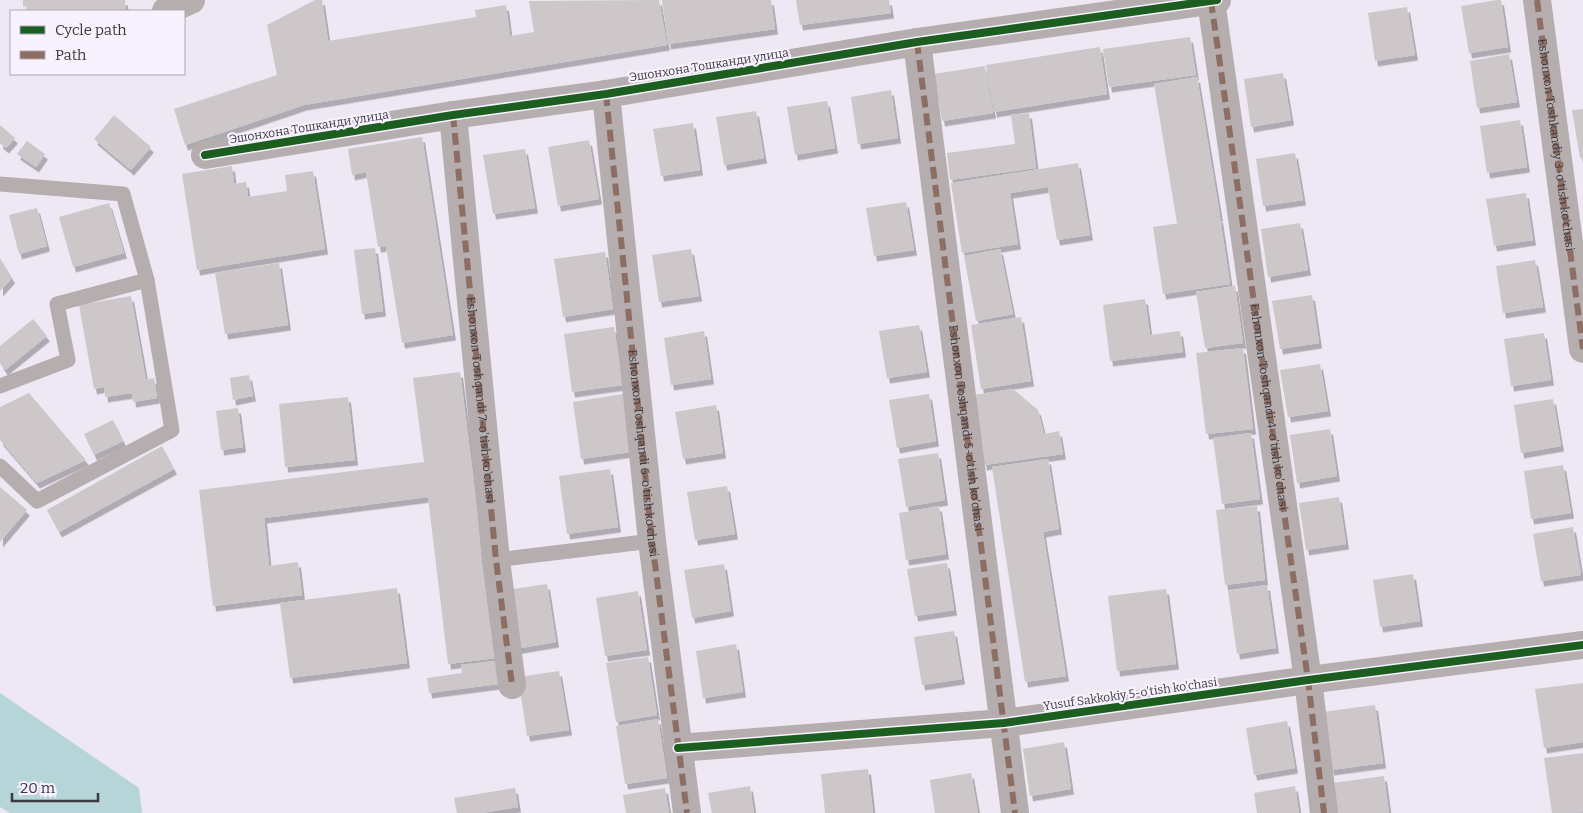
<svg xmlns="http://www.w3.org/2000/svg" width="1583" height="813" viewBox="0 0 1583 813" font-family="Bitter,serif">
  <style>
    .water { fill: #b6d5d9 }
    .building { fill: #cdc7c9; filter: url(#shadow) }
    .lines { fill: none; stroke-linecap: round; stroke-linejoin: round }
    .service { stroke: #b6adae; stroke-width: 15 }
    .minor { stroke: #b6adae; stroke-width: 28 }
    .quiet { stroke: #8d6e63; stroke-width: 6; stroke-dasharray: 12 6; stroke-linecap: butt }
    .cycleway-casing { stroke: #f8f2ff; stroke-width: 11 }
    .cycleway { stroke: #1b5e20; stroke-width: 8 }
    .labels { text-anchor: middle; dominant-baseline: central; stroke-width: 4.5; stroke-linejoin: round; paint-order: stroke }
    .street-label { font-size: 12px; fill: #3d3942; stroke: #f8f2ff }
  </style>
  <defs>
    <filter id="shadow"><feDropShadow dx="3" dy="5.5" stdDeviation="0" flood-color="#0004"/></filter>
  </defs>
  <rect width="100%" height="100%" fill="#ede8f3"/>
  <path class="water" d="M 0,693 L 139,788 L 142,813 L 10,813 L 0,807 Z"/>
  <g class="building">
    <path d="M 23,0 L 125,0 L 126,11 L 27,11 L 26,6 L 23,7 Z"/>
    <path d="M 315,0 L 322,0 L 328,41 L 476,17 L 475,10 L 506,5 L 510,36 L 534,32 L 529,1 L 659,0 L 667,45 L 304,105 L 185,145 L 174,109 L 277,75 L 267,25 Z"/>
    <path d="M 662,0 L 771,0 L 775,29 L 668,44 Z"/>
    <path d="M 796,0 L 889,0 L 891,13 L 800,25 Z"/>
    <path d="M 1497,0 L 1501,0 L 1508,47 L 1469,53 L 1461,6 Z"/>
    <path d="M 1407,7 L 1415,55 L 1375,61 L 1368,13 Z"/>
    <path d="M 1190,37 L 1196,75 L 1109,87 L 1103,49 Z"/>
    <path d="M 1100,47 L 1107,94 L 994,112 L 986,65 Z"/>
    <path d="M 1509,54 L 1517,102 L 1477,108 L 1470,61 Z"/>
    <path d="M 985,66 L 993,113 L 942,121 L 934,74 Z"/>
    <path d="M 1283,73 L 1291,120 L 1251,127 L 1244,79 Z"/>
    <path d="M 1197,77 L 1220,216 L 1177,223 L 1154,84 Z"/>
    <path d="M 891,90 L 898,138 L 858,144 L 851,97 Z"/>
    <path d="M 827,101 L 835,148 L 795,155 L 787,107 Z"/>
    <path d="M 1583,109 L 1583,157 L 1580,158 L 1572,110 Z"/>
    <path d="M 756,111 L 764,158 L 724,165 L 716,117 Z"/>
    <path d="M 1029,113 L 1036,168 L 950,180 L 947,153 L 1015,144 L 1011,115 Z"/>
    <path d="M 114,115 L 151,147 L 131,170 L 94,139 Z"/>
    <path d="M 1520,120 L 1527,167 L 1487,173 L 1480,126 Z"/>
    <path d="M 693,123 L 700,170 L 661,176 L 653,129 Z"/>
    <path d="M 0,125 L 15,138 L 6,148 L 0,143 Z"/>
    <path d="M 422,137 L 453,335 L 402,343 L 386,246 L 378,247 L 366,172 L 352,175 L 348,149 Z"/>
    <path d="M 589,140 L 599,199 L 558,206 L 548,147 Z"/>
    <path d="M 27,141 L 45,154 L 36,167 L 17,154 Z"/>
    <path d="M 525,149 L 535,208 L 493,214 L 483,155 Z"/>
    <path d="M 1295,153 L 1303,200 L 1263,206 L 1256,159 Z"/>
    <path d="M 1078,163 L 1090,235 L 1057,240 L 1048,187 L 1010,193 L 1018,244 L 962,253 L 951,183 Z"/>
    <path d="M 232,166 L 234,184 L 246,182 L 248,197 L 287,191 L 285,175 L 313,171 L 325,249 L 197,270 L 182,174 Z"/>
    <path d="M 1526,193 L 1533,240 L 1494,246 L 1486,199 Z"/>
    <path d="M 906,202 L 914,250 L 874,256 L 866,208 Z"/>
    <path d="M 109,203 L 124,253 L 73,267 L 59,217 Z"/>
    <path d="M 37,208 L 47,246 L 19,254 L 9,215 Z"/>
    <path d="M 1220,217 L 1230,284 L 1163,294 L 1153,227 Z"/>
    <path d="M 1300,223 L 1308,270 L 1268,277 L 1261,229 Z"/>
    <path d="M 375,248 L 383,311 L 362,314 L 354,250 Z"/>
    <path d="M 691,249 L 699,296 L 659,302 L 652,255 Z"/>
    <path d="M 1000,249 L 1013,314 L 976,321 L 964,256 Z"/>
    <path d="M 605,252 L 613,309 L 563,317 L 554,259 Z"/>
    <path d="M 0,258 L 12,278 L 0,291 Z"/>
    <path d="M 1535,260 L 1543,307 L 1503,313 L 1496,266 Z"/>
    <path d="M 279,263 L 288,325 L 225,334 L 215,273 Z"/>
    <path d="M 1235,286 L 1243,343 L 1205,348 L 1196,292 Z"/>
    <path d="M 1312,295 L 1319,343 L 1280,349 L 1272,301 Z"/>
    <path d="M 131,296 L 146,380 L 154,378 L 157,398 L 133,402 L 132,393 L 105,397 L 104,387 L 94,389 L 79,305 Z"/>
    <path d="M 1145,299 L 1150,335 L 1180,331 L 1183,352 L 1110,361 L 1103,305 Z"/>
    <path d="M 1021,317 L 1031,381 L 981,389 L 971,325 Z"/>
    <path d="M 33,319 L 47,336 L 5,370 L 0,363 L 0,346 Z"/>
    <path d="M 919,325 L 927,372 L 887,378 L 879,331 Z"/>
    <path d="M 614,327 L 623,385 L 572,392 L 564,334 Z"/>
    <path d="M 704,331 L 711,379 L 671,385 L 664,338 Z"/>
    <path d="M 1544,333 L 1551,380 L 1511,386 L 1504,339 Z"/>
    <path d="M 1243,348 L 1253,429 L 1206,434 L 1196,353 Z"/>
    <path d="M 1320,364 L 1328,411 L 1288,417 L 1280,370 Z"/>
    <path d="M 460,372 L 496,658 L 448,664 L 428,497 L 264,518 L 269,566 L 298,562 L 302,595 L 213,606 L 199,490 L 424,462 L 413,378 Z"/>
    <path d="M 249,375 L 253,396 L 233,400 L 230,378 Z"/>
    <path d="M 1013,389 L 1038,410 L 1044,434 L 1059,431 L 1063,454 L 984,465 L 973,395 Z"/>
    <path d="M 29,393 L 86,460 L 37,483 L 0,440 L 0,407 Z"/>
    <path d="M 623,394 L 631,452 L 581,459 L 573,402 Z"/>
    <path d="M 929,394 L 936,441 L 897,448 L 889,400 Z"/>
    <path d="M 348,397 L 355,460 L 285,467 L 279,404 Z"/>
    <path d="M 1553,399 L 1561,446 L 1521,453 L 1514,405 Z"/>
    <path d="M 716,405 L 723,453 L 683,459 L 675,412 Z"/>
    <path d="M 238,408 L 243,447 L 221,450 L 216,411 Z"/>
    <path d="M 113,420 L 123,441 L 94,455 L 84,434 Z"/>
    <path d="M 1330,429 L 1337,476 L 1297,483 L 1290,435 Z"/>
    <path d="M 1251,433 L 1260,499 L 1222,504 L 1213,438 Z"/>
    <path d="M 162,446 L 174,469 L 59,532 L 47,510 Z"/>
    <path d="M 938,453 L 945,500 L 906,507 L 898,459 Z"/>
    <path d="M 1048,459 L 1059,529 L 1043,532 L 1066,676 L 1025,682 L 992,467 Z"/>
    <path d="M 1563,465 L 1571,513 L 1531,519 L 1524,471 Z"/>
    <path d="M 610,469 L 618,527 L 567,534 L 559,476 Z"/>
    <path d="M 727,486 L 735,534 L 695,540 L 687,492 Z"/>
    <path d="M 0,487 L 27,510 L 0,542 Z"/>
    <path d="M 1339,497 L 1346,544 L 1306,550 L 1299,503 Z"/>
    <path d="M 939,506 L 946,554 L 906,560 L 899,513 Z"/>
    <path d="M 1257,506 L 1265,580 L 1225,585 L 1216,510 Z"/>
    <path d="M 1573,527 L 1581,575 L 1541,581 L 1533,534 Z"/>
    <path d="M 947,563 L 954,610 L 915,616 L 907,569 Z"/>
    <path d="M 724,564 L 731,611 L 692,618 L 684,570 Z"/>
    <path d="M 1413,574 L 1420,621 L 1380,627 L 1373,580 Z"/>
    <path d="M 547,584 L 556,642 L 515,649 L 506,590 Z"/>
    <path d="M 1267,585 L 1276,648 L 1237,654 L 1228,591 Z"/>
    <path d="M 397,588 L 407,663 L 290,678 L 280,603 Z"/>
    <path d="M 1166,589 L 1176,664 L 1117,671 L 1108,596 Z"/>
    <path d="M 638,591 L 647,650 L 605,656 L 596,598 Z"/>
    <path d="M 954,631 L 962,679 L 922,685 L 914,637 Z"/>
    <path d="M 736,644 L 743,692 L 703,698 L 696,651 Z"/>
    <path d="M 648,657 L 657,715 L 616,722 L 606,663 Z"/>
    <path d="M 495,661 L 498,684 L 429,693 L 427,678 L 462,673 L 461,665 Z"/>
    <path d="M 559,671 L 569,730 L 527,736 L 518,677 Z"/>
    <path d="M 1583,683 L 1583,742 L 1544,748 L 1535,689 Z"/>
    <path d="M 1375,705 L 1383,763 L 1331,770 L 1323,712 Z"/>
    <path d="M 658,719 L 667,778 L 625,784 L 616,726 Z"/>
    <path d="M 1287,721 L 1295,768 L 1254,775 L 1246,728 Z"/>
    <path d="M 1064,742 L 1071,789 L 1030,796 L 1023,749 Z"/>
    <path d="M 1583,753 L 1583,812 L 1552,813 L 1544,758 Z"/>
    <path d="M 868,769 L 873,813 L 825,813 L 821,774 Z"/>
    <path d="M 971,773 L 978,813 L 935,813 L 930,780 Z"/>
    <path d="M 1384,776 L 1389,813 L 1336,813 L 1332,783 Z"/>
    <path d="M 750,786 L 754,813 L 712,813 L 708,793 Z"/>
    <path d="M 1295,786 L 1299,813 L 1257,813 L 1254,793 Z"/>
    <path d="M 515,788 L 518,807 L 482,813 L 457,813 L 454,798 Z"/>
    <path d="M 665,788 L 669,813 L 626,813 L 623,795 Z"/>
  </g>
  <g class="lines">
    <g class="service">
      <path d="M 0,184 L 123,194 L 147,280 L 172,430 L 37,501 L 0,466"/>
      <path d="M 0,386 L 68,360 L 57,304 L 147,280"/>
      <path d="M 496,560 L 652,541"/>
    </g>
    <g class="minor">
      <path d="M 1537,0 L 1583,349"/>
      <path d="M 1211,1 L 1308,680 L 1324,813"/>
      <path d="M 166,11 L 191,0"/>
      <path d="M 917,42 L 1015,813"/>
      <path d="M 606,94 L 652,541 L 687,813"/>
      <path d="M 453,115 L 496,560 L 512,685"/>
      <path d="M 205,155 L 453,115 L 606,94 L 917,42 L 1217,0"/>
      <path d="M 678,748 L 1004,723 L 1308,680 L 1583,645"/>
    </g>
    <g class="quiet">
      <path id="s1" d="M 1537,0 L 1583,349"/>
      <path id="s2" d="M 1211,1 L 1308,680 L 1324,813"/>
      <path id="s3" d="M 917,42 L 1015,813"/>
      <path id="s4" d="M 606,94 L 652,541 L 687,813"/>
      <path id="s5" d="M 453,115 L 496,560 L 512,685"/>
    </g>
    <g class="cycleway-casing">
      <g id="cycleway">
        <path d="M 205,155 L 453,115 L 606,94 L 917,42 L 1217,0"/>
        <path d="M 678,748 L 1004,723 L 1308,680 L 1583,645"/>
      </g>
    </g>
    <use href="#cycleway" class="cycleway"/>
  </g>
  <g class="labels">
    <g class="street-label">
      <text transform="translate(709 65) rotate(-9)">Эшонхона Тошканди улица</text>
      <text transform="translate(309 127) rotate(-9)">Эшонхона Тошканди улица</text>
      <text stroke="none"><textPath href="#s1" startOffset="146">Eshonxon Toshkandiy 3-o'tish ko'chasi</textPath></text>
      <text stroke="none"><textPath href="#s5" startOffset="286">Eshonxon Toshqandi 7-o'tish ko'chasi</textPath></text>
      <text stroke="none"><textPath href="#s2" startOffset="410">Eshonxon Toshqandi 4-o'tish ko'chasi</textPath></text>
      <text stroke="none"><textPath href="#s3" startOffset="389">Eshonxon Toshqandi 5-o'tish ko'chasi</textPath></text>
      <text stroke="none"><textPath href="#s4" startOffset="361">Eshonxon Toshqandi 6-o'tish ko'chasi</textPath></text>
      <text transform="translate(1130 694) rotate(-8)">Yusuf Sakkokiy 5-o'tish ko'chasi</text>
    </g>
  </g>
  <rect x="10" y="10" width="175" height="65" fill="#f8f2ff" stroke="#ada8b3"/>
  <rect x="20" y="26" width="25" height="8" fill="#1b5e20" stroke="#ada8b3"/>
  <text x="55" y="35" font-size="15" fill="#3d3942">Cycle path</text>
  <rect x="20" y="51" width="25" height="8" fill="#8d6e63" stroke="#ada8b3"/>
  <text x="55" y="60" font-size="15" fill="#3d3942">Path</text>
  <path d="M12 793v8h86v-8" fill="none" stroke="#3d3942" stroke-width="2.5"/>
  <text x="20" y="793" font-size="15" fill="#3d3942" stroke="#f8f2ff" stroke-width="4" paint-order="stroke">20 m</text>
</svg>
